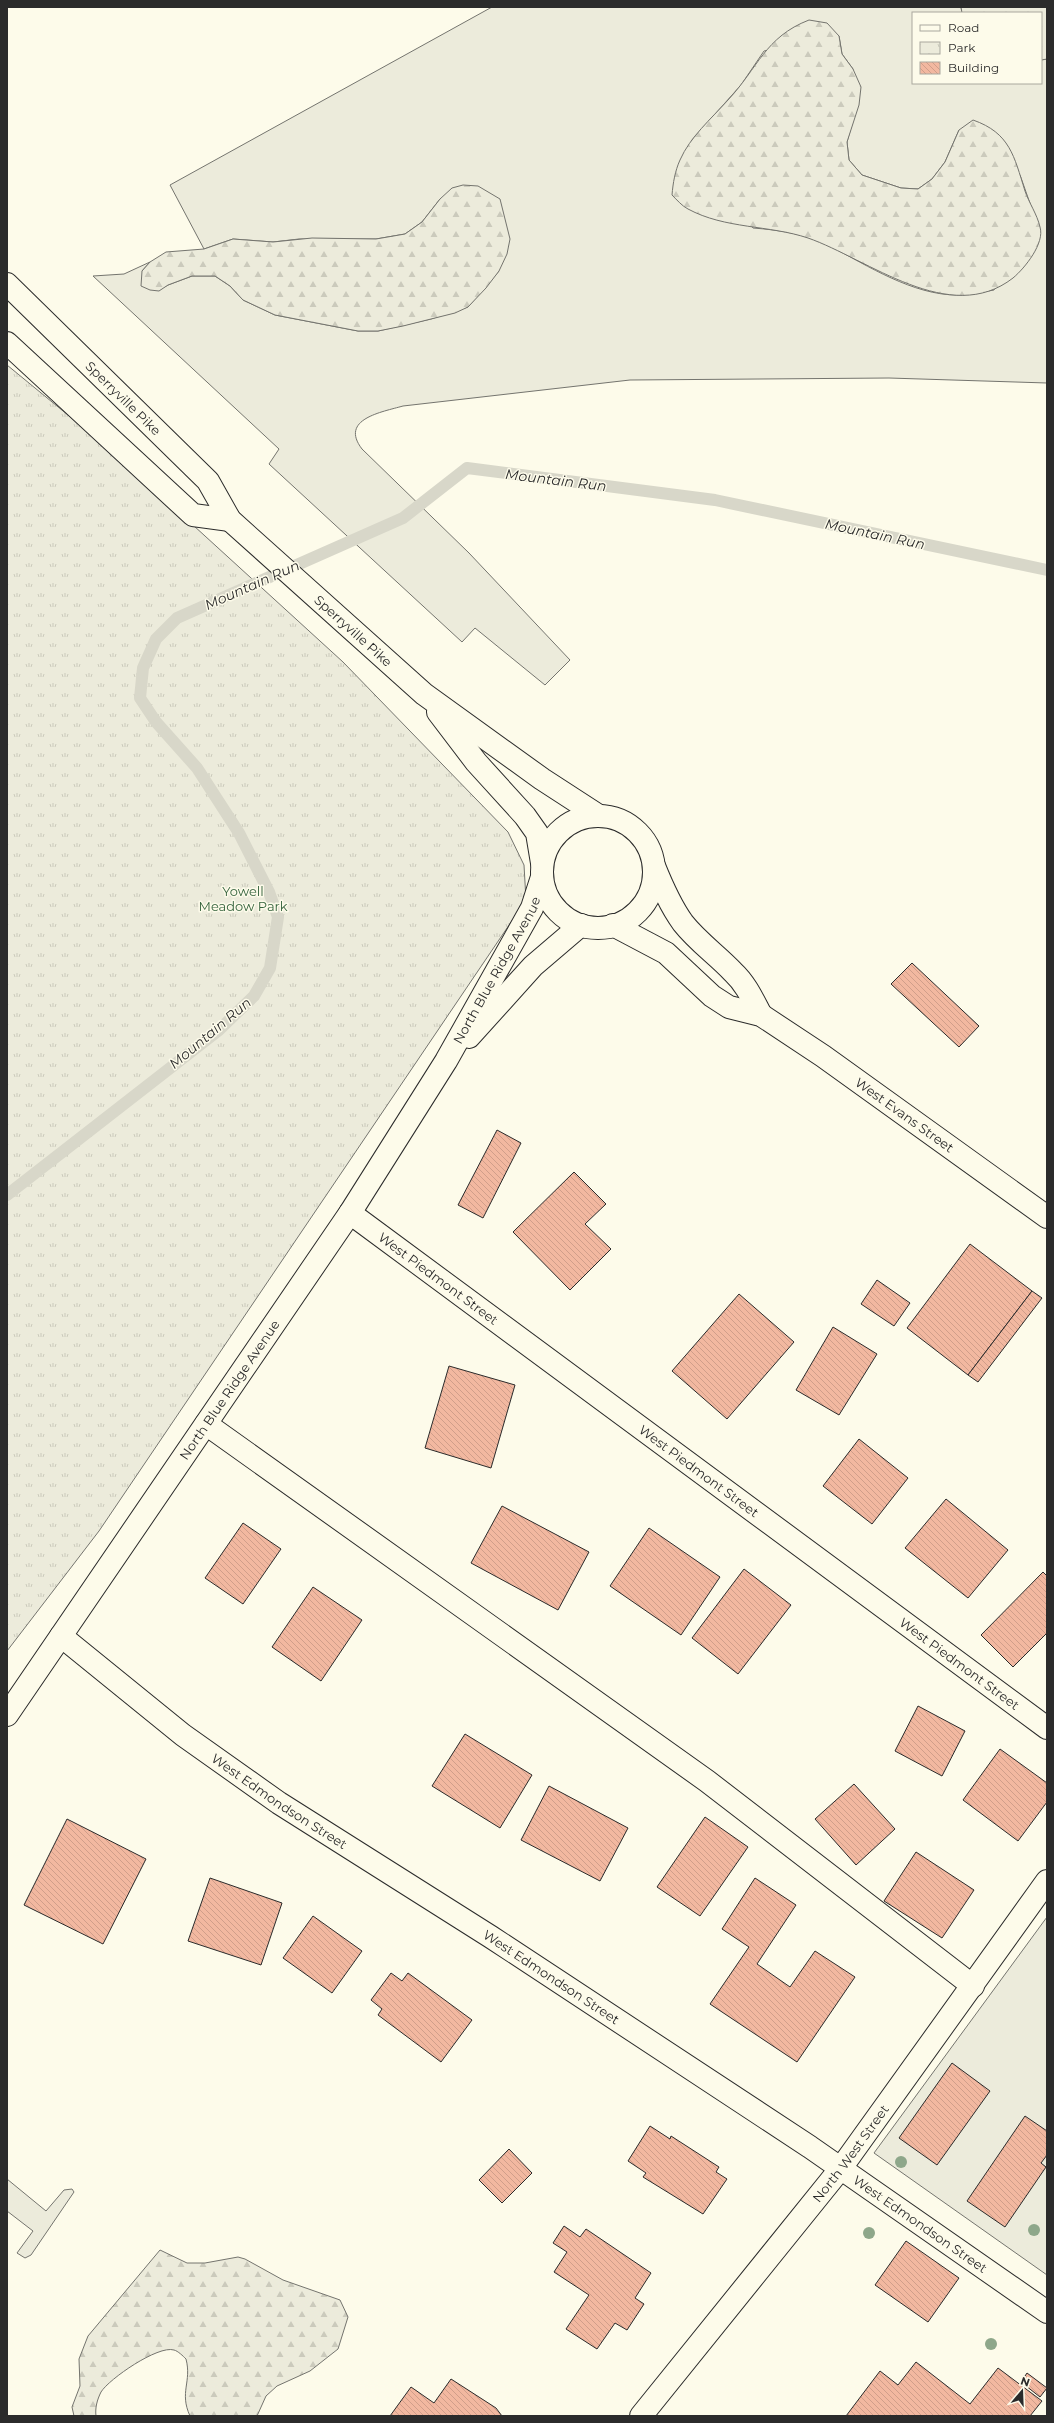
<svg xmlns="http://www.w3.org/2000/svg" width="1054" height="2423" viewBox="0 0 1054 2423" font-family="Montserrat,sans-serif">
  <style>
    .grass { fill: #ecebdb; stroke: #74746e; fill-rule: evenodd }
    .forest { fill: url(#forest-firs); stroke: #74746e }
    .park { fill: url(#park-tufts); stroke: #74746e }
    .lines { fill: none; stroke-linecap: round; stroke-linejoin: round }
    .stream { stroke: #d8d7c9; stroke-width: 12 }
    .building { fill: url(#building-back-hatch); stroke: #2b2b2b }
    .minor-casing { stroke: #2b2b2b; stroke-width: 24 }
    .major-casing { stroke: #2b2b2b; stroke-width: 24 }
    .minor { stroke: #fdfbea; stroke-width: 22 }
    .major { stroke: #fdfbea; stroke-width: 22 }
    .tree { fill: #8ea78a }
    .labels { text-anchor: middle; dominant-baseline: central; stroke-width: 3; stroke-linejoin: round; paint-order: stroke }
    .street-label { font-size: 13px; fill: #2b2b2b; stroke: #fdfbea }
    .park-label { font-size: 13px; fill: #34623c; stroke: #fdfbea }
    .water-label { font-size: 14px; font-style: italic; fill: #2b2b2b; stroke: #fdfbea }
  </style>
  <defs>
    <pattern id="forest-firs" width="22" height="20" patternUnits="userSpaceOnUse"><rect width="22" height="20" fill="#ecebdb"/><path d="M5 1l3.5 6h-7zM16 11l3.5 6h-7z" fill="#cbcabc"/></pattern>
    <pattern id="park-tufts" width="24" height="20" patternUnits="userSpaceOnUse"><rect width="24" height="20" fill="#ecebdb"/><path d="M3 7l-1-3M5 7V3M7 7l1-3M15 17l-1-3M17 17v-4M19 17l1-3" fill="none" stroke="#cbcabc"/></pattern>
    <pattern id="building-back-hatch" width="6" height="6" patternUnits="userSpaceOnUse"><rect width="6" height="6" fill="#f2b8a0"/><path d="M-1 5l2 2M0 0l6 6M5-1l2 2" fill="none" stroke="#d09e8a"/></pattern>
  </defs>
  <rect width="100%" height="100%" fill="#fdfbea"/>
  <g class="grass">
    <path d="M 492,7 L 961,7 L 962,13 L 913,13 L 913,83 L 1041,83 L 1041,60 L 1047,59 L 1047,383 L 889,378 L 630,380 L 403,406 C 382,412 339,419 362,449 L 469,553 L 570,660 L 545,685 L 475,628 L 462,642 L 269,464 L 279,449 L 93,276 L 124,274 L 150,262 L 142,271 L 159,290 L 168,285 L 192,276 L 215,276 L 230,286 L 243,300 L 275,315 L 358,331 L 378,331 L 431,319 L 468,307 L 499,271 L 440,199 L 422,222 L 405,234 L 376,239 L 299,239 L 273,242 L 233,239 L 204,249 L 170,185 ZM 839,36 L 842,54 L 853,69 L 852,124 L 847,142 L 849,160 L 862,175 L 901,188 L 918,189 L 932,179 L 945,162 L 959,130 L 1020,175 L 1032,209 L 994,290 C 982,292 970,295 957,295 C 913,295 868,266 830,246 C 806,234 780,230 753,228 L 691,141 L 741,85 L 764,51 Z"/>
    <path d="M 1047,1917 L 1047,2275 L 874,2153 Z"/>
    <path d="M 7,2179 L 46,2211 L 64,2190 L 72,2189 L 74,2192 L 31,2255 L 25,2258 L 17,2253 L 33,2231 L 7,2211 Z"/>
  </g>
  <g class="forest">
    <path d="M 961,7 L 1047,7 L 1047,59 L 1041,60 L 1041,13 L 962,13 Z"/>
    <path d="M 809,20 L 827,23 L 839,36 L 842,54 L 853,69 L 861,87 L 859,105 L 847,142 L 849,160 L 862,175 L 901,188 L 918,189 L 932,179 L 945,162 L 959,130 L 973,120 C 1010,133 1014,156 1025,191 C 1029,203 1037,214 1040,227 C 1045,243 1025,268 1013,278 C 950,327 868,259 808,238 C 769,225 725,229 688,209 C 682,206 677,200 672,195 C 673,183 675,171 680,160 C 690,137 711,119 728,100 C 758,68 765,37 809,20 Z"/>
    <path d="M 463,185 L 478,186 L 500,199 L 510,239 L 507,254 L 499,271 L 486,288 L 468,307 L 455,313 L 403,326 L 378,331 L 358,331 L 275,315 L 243,300 L 230,286 L 215,276 L 192,276 L 168,285 L 159,291 L 150,290 L 141,286 L 142,271 L 150,262 L 166,252 L 204,249 L 233,239 L 273,242 L 312,238 L 376,239 L 405,234 L 422,222 L 440,199 L 452,188 Z"/>
    <path d="M 160,2250 L 187,2263 L 205,2263 L 238,2257 L 245,2259 L 283,2280 L 340,2300 L 348,2317 L 338,2349 L 310,2371 L 277,2386 L 266,2396 L 257,2416 L 190,2416 C 179,2392 192,2382 186,2359 C 183,2356 178,2351 174,2350 C 158,2345 109,2379 101,2392 C 97,2400 95,2408 96,2416 L 74,2416 L 72,2407 L 80,2386 L 79,2359 L 88,2336 Z"/>
  </g>
  <path class="park" d="M 7,365 L 113,452 L 343,662 L 508,832 L 524,865 L 526,900 L 99,1531 L 7,1651 Z"/>
  <g class="lines">
    <path class="stream" d="M 7,1195 L 219,1030 L 254,996 L 270,968 L 278,917 L 269,892 L 239,833 L 197,768 L 156,722 L 140,698 L 143,668 L 156,639 L 177,618 L 403,518 L 467,468 L 715,500 L 1047,570"/>
  </g>
  <g class="building">
    <path d="M 912,963 L 979,1026 L 959,1047 L 891,984 Z"/>
    <path d="M 497,1130 L 521,1143 L 483,1218 L 458,1205 Z"/>
    <path d="M 574,1172 L 606,1204 L 585,1224 L 611,1249 L 570,1290 L 513,1232 Z"/>
    <path d="M 970,1244 L 1032,1291 L 968,1375 L 907,1328 Z"/>
    <path d="M 877,1280 L 910,1303 L 894,1326 L 861,1304 Z"/>
    <path d="M 1032,1291 L 1042,1298 L 978,1382 L 968,1375 Z"/>
    <path d="M 739,1294 L 794,1342 L 727,1419 L 672,1371 Z"/>
    <path d="M 833,1327 L 877,1354 L 839,1415 L 796,1390 Z"/>
    <path d="M 449,1366 L 515,1385 L 491,1468 L 425,1448 Z"/>
    <path d="M 859,1439 L 908,1478 L 872,1524 L 823,1486 Z"/>
    <path d="M 946,1499 L 1008,1550 L 968,1598 L 905,1548 Z"/>
    <path d="M 502,1506 L 589,1552 L 558,1610 L 471,1563 Z"/>
    <path d="M 243,1523 L 281,1549 L 243,1604 L 205,1578 Z"/>
    <path d="M 649,1528 L 720,1577 L 681,1635 L 610,1586 Z"/>
    <path d="M 744,1569 L 791,1605 L 738,1674 L 692,1638 Z"/>
    <path d="M 1043,1572 L 1047,1576 L 1047,1633 L 1013,1667 L 981,1635 Z"/>
    <path d="M 313,1587 L 362,1620 L 321,1681 L 272,1647 Z"/>
    <path d="M 918,1706 L 965,1731 L 942,1776 L 895,1751 Z"/>
    <path d="M 465,1734 L 532,1775 L 500,1828 L 432,1786 Z"/>
    <path d="M 1000,1749 L 1047,1783 L 1047,1802 L 1018,1841 L 963,1800 Z"/>
    <path d="M 854,1784 L 895,1829 L 856,1865 L 815,1819 Z"/>
    <path d="M 549,1786 L 628,1828 L 600,1881 L 521,1840 Z"/>
    <path d="M 705,1817 L 748,1847 L 700,1916 L 657,1887 Z"/>
    <path d="M 67,1819 L 146,1859 L 103,1944 L 24,1905 Z"/>
    <path d="M 916,1852 L 974,1890 L 942,1938 L 884,1901 Z"/>
    <path d="M 210,1878 L 282,1903 L 261,1965 L 188,1941 Z"/>
    <path d="M 755,1878 L 796,1905 L 757,1964 L 790,1987 L 815,1951 L 855,1977 L 797,2062 L 710,2004 L 749,1947 L 722,1929 Z"/>
    <path d="M 313,1916 L 362,1951 L 332,1993 L 283,1958 Z"/>
    <path d="M 391,1973 L 402,1981 L 408,1973 L 472,2020 L 441,2062 L 378,2015 L 382,2009 L 371,2000 Z"/>
    <path d="M 952,2063 L 990,2091 L 937,2165 L 899,2138 Z"/>
    <path d="M 1025,2116 L 1047,2131 L 1047,2155 L 1041,2163 L 1046,2167 L 1005,2227 L 967,2201 Z"/>
    <path d="M 650,2126 L 670,2139 L 671,2136 L 719,2167 L 716,2172 L 727,2179 L 703,2214 L 643,2177 L 646,2173 L 628,2161 Z"/>
    <path d="M 509,2149 L 532,2173 L 502,2203 L 479,2180 Z"/>
    <path d="M 564,2226 L 580,2237 L 586,2229 L 651,2273 L 635,2298 L 644,2304 L 627,2330 L 615,2323 L 597,2349 L 566,2329 L 589,2295 L 554,2272 L 567,2252 L 553,2243 Z"/>
    <path d="M 906,2241 L 959,2278 L 928,2322 L 875,2285 Z"/>
    <path d="M 916,2362 L 970,2404 L 998,2368 L 1042,2401 L 1030,2416 L 846,2416 L 880,2371 L 898,2385 Z"/>
    <path d="M 1027,2373 L 1047,2388 L 1040,2397 L 1021,2382 Z"/>
    <path d="M 451,2379 L 496,2408 L 502,2416 L 390,2416 L 411,2387 L 434,2403 Z"/>
  </g>
  <g class="lines">
    <g class="minor-casing">
      <g id="minor">
        <path d="M 469,1037 L 533,966 L 581,925"/>
        <path id="s1" d="M 350,1213 L 1047,1728"/>
        <path d="M 206,1424 L 707,1781 L 973,1986"/>
        <path id="s2" d="M 61,1636 L 183,1735 L 279,1803 L 491,1937 L 810,2147 L 1047,2312"/>
        <path id="s3" d="M 7,1715 L 350,1213 L 446,1061 L 532,908 L 542,877"/>
        <path id="s4" d="M 641,2416 L 841,2168 L 1047,1881"/>
      </g>
    </g>
    <g class="major-casing">
      <g id="major">
        <path id="s5" d="M 7,284 L 208,481 L 230,520 L 424,694 L 542,779 L 599,816"/>
        <path d="M 7,343 L 193,515 L 230,520"/>
        <path d="M 438,712 L 476,762 L 525,816 L 537,833 L 542,863"/>
        <circle cx="598" cy="872" r="56"/>
        <path d="M 654,866 C 662,886 670,905 683,923 C 698,942 717,955 733,972 C 746,984 753,1000 761,1015"/>
        <path id="s6" d="M 613,925 L 666,953 L 712,996 L 729,1007 L 761,1015 L 823,1056 L 1047,1217"/>
      </g>
    </g>
    <use href="#minor" class="minor"/>
    <use href="#major" class="major"/>
  </g>
  <g class="tree">
    <circle cx="901" cy="2162" r="6"/>
    <circle cx="1034" cy="2230" r="6"/>
    <circle cx="869" cy="2233" r="6"/>
    <circle cx="991" cy="2344" r="6"/>
  </g>
  <g class="labels">
    <g class="street-label">
      <text stroke="none"><textPath href="#s5" startOffset="163">Sperryville Pike</textPath></text>
      <text stroke="none"><textPath href="#s5" startOffset="492">Sperryville Pike</textPath></text>
      <text stroke="none"><textPath href="#s3" startOffset="892">North Blue Ridge Avenue</textPath></text>
      <text stroke="none"><textPath href="#s6" startOffset="351">West Evans Street</textPath></text>
      <text stroke="none"><textPath href="#s1" startOffset="110">West Piedmont Street</textPath></text>
      <text stroke="none"><textPath href="#s3" startOffset="394">North Blue Ridge Avenue</textPath></text>
      <text stroke="none"><textPath href="#s1" startOffset="434">West Piedmont Street</textPath></text>
      <text stroke="none"><textPath href="#s1" startOffset="758">West Piedmont Street</textPath></text>
      <text stroke="none"><textPath href="#s2" startOffset="274">West Edmondson Street</textPath></text>
      <text stroke="none"><textPath href="#s2" startOffset="598">West Edmondson Street</textPath></text>
      <text stroke="none"><textPath href="#s4" startOffset="336">North West Street</textPath></text>
      <text stroke="none"><textPath href="#s2" startOffset="1042">West Edmondson Street</textPath></text>
    </g>
    <g class="park-label">
      <text x="243" y="891">Yowell<tspan x="243" dy="15">Meadow Park</tspan></text>
    </g>
    <g class="water-label">
      <text transform="translate(556 480) rotate(7)">Mountain Run</text>
      <text transform="translate(875 534) rotate(12)">Mountain Run</text>
      <text transform="translate(252 585) rotate(-24)">Mountain Run</text>
      <text transform="translate(210 1033) rotate(-40)">Mountain Run</text>
    </g>
  </g>
  <rect width="1054" height="2423" fill="none" stroke="#2b2b2b" stroke-width="16"/>
  <rect x="912" y="12" width="130" height="72" fill="#fdfbea" stroke="#a9a89e"/>
  <rect x="920" y="25" width="20" height="6" fill="#fdfbea" stroke="#a9a89e"/>
  <text x="948" y="32" font-size="12" fill="#2b2b2b">Road</text>
  <rect x="920" y="42" width="20" height="12" fill="url(#park-tufts)" stroke="#a9a89e"/>
  <text x="948" y="52" font-size="12" fill="#2b2b2b">Park</text>
  <rect x="920" y="62" width="20" height="12" fill="url(#building-back-hatch)" stroke="#a9a89e"/>
  <text x="948" y="72" font-size="12" fill="#2b2b2b">Building</text>
  <g transform="translate(1022 2391) rotate(19)" stroke="#fdfbea" stroke-width="3" paint-order="stroke">
  <path d="M0-3L7 15L0 10L-7 15Z" fill="#2b2b2b"/>
  <text y="-6" font-size="11" font-weight="bold" text-anchor="middle" fill="#2b2b2b">N</text>
  </g>
</svg>
